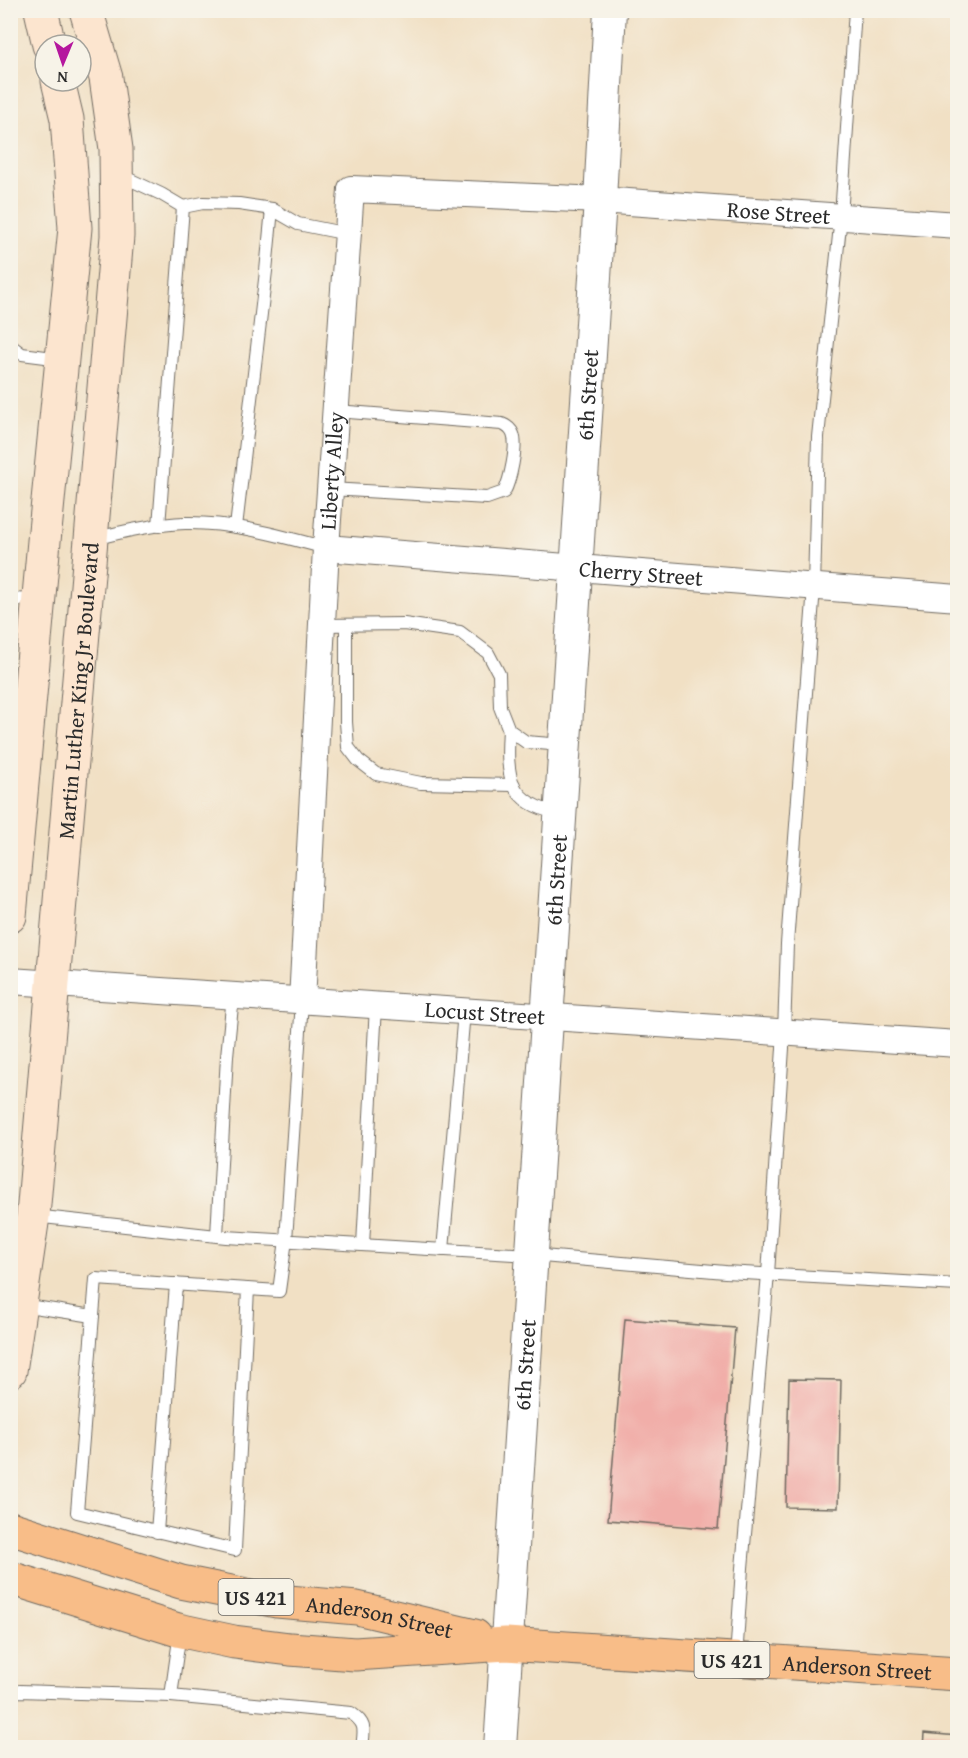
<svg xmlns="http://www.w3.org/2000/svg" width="968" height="1758" viewBox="0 0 968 1758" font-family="'Gentium Book Plus',serif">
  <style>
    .building { fill: #f1aea9 }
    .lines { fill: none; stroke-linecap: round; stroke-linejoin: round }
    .service-casing { stroke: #706a61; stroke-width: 14 }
    .minor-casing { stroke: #706a61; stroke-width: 28 }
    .tertiary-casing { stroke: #706a61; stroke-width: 34 }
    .secondary-casing { stroke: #706a61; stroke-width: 35 }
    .trunk-casing { stroke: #706a61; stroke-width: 35 }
    .service { stroke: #fff; stroke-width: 12 }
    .minor { stroke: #fff; stroke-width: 26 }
    .tertiary { stroke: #fff; stroke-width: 32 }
    .secondary { stroke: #fce5cf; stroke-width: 33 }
    .trunk { stroke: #f8bd88; stroke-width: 33 }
    .labels { text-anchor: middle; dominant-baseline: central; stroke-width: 6; stroke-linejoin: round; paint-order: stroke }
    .shield { fill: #f7f3e8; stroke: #686764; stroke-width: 1.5 }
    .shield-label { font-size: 21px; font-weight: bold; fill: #2b2b2b }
    .street-label { font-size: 22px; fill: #2b2b2b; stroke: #f7f3e8 }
  </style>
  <rect width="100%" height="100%" fill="#f7f3e8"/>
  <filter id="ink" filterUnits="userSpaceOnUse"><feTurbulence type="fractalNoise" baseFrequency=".0167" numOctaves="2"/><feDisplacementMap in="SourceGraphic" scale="12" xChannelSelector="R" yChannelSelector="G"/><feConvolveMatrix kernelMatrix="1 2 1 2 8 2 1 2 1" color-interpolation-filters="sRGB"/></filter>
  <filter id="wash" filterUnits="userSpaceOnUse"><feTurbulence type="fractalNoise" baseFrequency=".008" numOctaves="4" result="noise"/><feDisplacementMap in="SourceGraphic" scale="24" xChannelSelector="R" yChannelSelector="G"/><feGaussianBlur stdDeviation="1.35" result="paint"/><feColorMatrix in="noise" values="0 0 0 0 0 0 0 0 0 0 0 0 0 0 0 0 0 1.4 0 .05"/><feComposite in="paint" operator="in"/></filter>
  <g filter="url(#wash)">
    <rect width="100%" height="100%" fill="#f1e0c4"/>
    <g id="blocks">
      <g class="building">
        <path d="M 625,1319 L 735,1328 L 718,1529 L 608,1520 Z"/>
        <path d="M 789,1379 L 841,1380 L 838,1508 L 786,1507 Z"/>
        <path d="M 924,1733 L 958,1736 L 958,1748 L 923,1748 Z"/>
      </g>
    </g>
  </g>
  <g filter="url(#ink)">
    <use href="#blocks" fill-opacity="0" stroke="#706a61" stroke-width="1.5"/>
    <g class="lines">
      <g class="service-casing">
        <g id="service">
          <path d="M 120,175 L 161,194 L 183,207"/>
          <path d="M 10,345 L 22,354 L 61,359"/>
          <path d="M 330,489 L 487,498 L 504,492 C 510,481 518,446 513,434 C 511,429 507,426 502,424 L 336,411"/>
          <path d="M 159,526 L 183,207 L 203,203 L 239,204 L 272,209 L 298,224 L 348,234"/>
          <path d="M 236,527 L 266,271 L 272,209"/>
          <path d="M 94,539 C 124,531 154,524 185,523 C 233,522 280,536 326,548"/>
          <path d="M 10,599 L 37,600"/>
          <path d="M 322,625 L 404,624 L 460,632 L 488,653 L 499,674 L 500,707 L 509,730 L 526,742 L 563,745"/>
          <path d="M 346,625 L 346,722 L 348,747 L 358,760 L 376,774 L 421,783 L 514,785"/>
          <path d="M 509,730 C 506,776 508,804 559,813"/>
          <path d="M 34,1216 L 226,1237 L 531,1255 L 725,1272 L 958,1285"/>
          <path d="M 217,1235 L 227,1056 L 233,996"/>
          <path d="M 363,1245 L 376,1006"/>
          <path d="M 443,1250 L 464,1012"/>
          <path d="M 248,1289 L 235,1550 L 77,1512 L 96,1279 L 279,1291 L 286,1240 L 302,1001"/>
          <path d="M 21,1305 L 93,1316"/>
          <path d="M 157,1532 L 176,1284"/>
          <path d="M 736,1659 L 742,1568 L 768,1274 L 784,1033 L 787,944 L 814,587 L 818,437 L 841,216 L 855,10"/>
          <path d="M 10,1693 L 20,1691 L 171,1696 L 351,1713 C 367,1724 364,1730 362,1748"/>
          <path d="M 171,1696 L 180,1632"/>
        </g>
      </g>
      <g class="minor-casing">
        <g id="minor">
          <path id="s1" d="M 326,548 L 958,598"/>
          <path id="s2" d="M 10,981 L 958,1044"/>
          <path id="s3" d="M 302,1001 L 326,548 L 351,189 L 600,200 L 958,225"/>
        </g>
      </g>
      <g class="tertiary-casing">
        <g id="tertiary">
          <path id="s4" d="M 500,1748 L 600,200 L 610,10"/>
        </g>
      </g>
      <g class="secondary-casing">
        <g id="secondary">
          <path d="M 41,10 L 49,45"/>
          <path d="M 10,916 L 44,541 L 75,228 L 67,119 L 58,81"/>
          <path id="s5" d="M 10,1371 L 33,1216 L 117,236 L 116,149 L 106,78 L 86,10"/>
        </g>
      </g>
      <g class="trunk-casing">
        <g id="trunk">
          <path id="s6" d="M 10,1528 L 181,1582 L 277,1601 L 357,1608 L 475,1636"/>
          <path id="s7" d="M 10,1578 L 178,1630 L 234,1642 L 290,1649 L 355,1654 L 506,1644 L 958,1674"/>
        </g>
      </g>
      <use href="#service" class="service"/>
      <use href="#minor" class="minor"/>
      <use href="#tertiary" class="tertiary"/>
      <use href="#secondary" class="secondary"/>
      <use href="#trunk" class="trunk"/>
    </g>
  </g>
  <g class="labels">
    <g class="shield">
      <rect x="218.5" y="1579" width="75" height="36" rx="4.5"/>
      <rect x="694.5" y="1642" width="75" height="36" rx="4.5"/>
    </g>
    <g class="shield-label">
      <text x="256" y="1597">US 421</text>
      <text x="732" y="1660">US 421</text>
    </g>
    <g class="street-label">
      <text stroke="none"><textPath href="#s3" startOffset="1242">Rose Street</textPath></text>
      <text stroke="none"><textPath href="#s4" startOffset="1356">6th Street</textPath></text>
      <text stroke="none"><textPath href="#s3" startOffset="531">Liberty Alley</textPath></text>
      <text stroke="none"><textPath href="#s1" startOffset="316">Cherry Street</textPath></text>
      <text stroke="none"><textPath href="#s5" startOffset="684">Martin Luther King Jr Boulevard</textPath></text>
      <text stroke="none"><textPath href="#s4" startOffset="870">6th Street</textPath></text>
      <text stroke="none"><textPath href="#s2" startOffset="476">Locust Street</textPath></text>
      <text stroke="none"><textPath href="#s4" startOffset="384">6th Street</textPath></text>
      <text stroke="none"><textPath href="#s6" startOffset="381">Anderson Street</textPath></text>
      <text stroke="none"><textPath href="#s7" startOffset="858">Anderson Street</textPath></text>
    </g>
  </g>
  <rect width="968" height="1758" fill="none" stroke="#f7f3e8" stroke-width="36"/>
  <g transform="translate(63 63) rotate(182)"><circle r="28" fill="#f7f3e8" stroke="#a5a39c" stroke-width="1.5"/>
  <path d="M0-4.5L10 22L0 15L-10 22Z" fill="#b5179e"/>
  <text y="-9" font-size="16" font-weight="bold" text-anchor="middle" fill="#2b2b2b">N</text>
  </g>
</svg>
